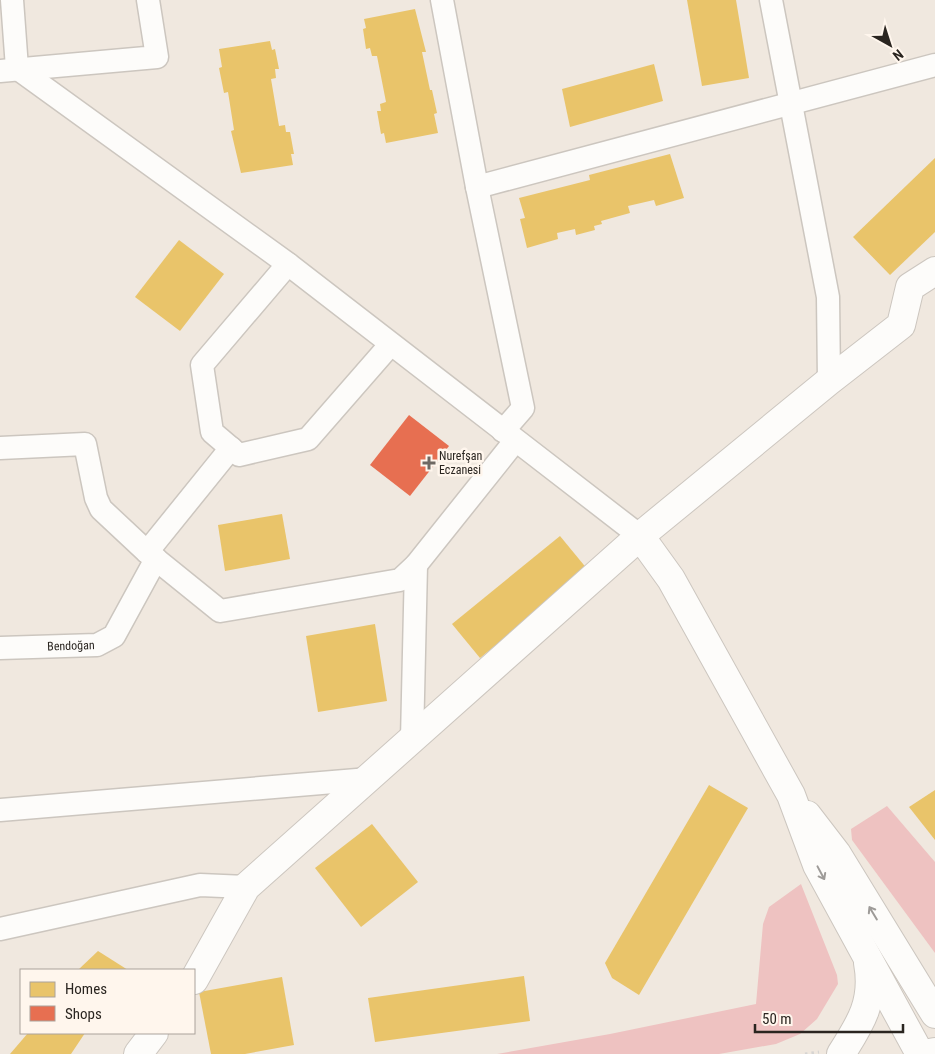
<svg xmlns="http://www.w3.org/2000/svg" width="935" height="1054" viewBox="0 0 935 1054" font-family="'Roboto Condensed',sans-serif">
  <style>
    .green { fill: #eec2c1 }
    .homes { fill: #e9c46a }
    .shops { fill: #e76f51 }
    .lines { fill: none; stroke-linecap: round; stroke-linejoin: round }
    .minor-casing { stroke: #ccc6bf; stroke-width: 25 }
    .tertiary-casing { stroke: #ccc6bf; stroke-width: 30 }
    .secondary-casing { stroke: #ccc6bf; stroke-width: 30 }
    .path { stroke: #d6d4d2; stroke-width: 3; stroke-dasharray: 2.5 4; stroke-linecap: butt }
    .minor { stroke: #fdfcfa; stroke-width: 22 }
    .tertiary { stroke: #fdfcfa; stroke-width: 28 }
    .secondary { stroke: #fdfcfa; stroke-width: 28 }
    .oneway { stroke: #9e9b98 }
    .poi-dot { fill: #6f6963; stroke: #fff6ed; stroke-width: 2 }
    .labels { text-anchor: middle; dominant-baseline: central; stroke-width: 5; stroke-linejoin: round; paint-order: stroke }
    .poi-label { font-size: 12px; fill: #2a2520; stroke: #fff6ed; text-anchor: start }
    .street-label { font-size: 12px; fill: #2a2520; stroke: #fff6ed }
  </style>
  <rect width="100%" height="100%" fill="#f0e8df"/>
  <g class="green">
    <path d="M 887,806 L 935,862 L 935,953 L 852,840 L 851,829 Z"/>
    <path d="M 801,884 L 837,975 L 838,984 L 817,1019 L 800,1034 L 776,1044 L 719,1054 L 497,1054 L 610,1034 L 756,1004 L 763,924 L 769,907 Z"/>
  </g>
  <g class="homes">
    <path d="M 687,0 L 736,0 L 749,78 L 702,86 Z"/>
    <path d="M 415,9 L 426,52 L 422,52 L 430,90 L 432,90 L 437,113 L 434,114 L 438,133 L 386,143 L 384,133 L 381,134 L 377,111 L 381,111 L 380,104 L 386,102 L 377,56 L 372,56 L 370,48 L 366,49 L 363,29 L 366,28 L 364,19 Z"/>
    <path d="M 270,41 L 272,50 L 275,49 L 279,69 L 275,69 L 276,78 L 271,79 L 279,126 L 285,125 L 286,132 L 290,132 L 294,154 L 291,154 L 293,165 L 241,173 L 231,131 L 234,130 L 228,92 L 224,93 L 219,68 L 222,67 L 219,49 Z"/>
    <path d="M 654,64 L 663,101 L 570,127 L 562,89 Z"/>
    <path d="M 670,154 L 684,198 L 656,206 L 654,200 L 628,206 L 630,213 L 601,221 L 602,224 L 594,226 L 595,230 L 576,235 L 575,229 L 557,233 L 558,239 L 527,248 L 520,219 L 525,218 L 519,198 L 590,180 L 589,175 Z"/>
    <path d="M 935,158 L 935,232 L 890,275 L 853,237 Z"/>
    <path d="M 179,240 L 224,274 L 180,331 L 135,297 Z"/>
    <path d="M 282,514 L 290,559 L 225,571 L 218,525 Z"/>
    <path d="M 560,536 L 588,570 L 480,658 L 452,624 Z"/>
    <path d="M 375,624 L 387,701 L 318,712 L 306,636 Z"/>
    <path d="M 709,785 L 748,808 L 639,995 L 612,978 L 605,963 Z"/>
    <path d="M 935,790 L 935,840 L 909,807 Z"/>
    <path d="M 372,824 L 418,882 L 361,927 L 315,868 Z"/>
    <path d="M 98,951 L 128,970 L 78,970 Z"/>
    <path d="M 524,976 L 530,1021 L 375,1042 L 368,998 Z"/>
    <path d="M 282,977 L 294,1045 L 245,1054 L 211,1054 L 199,992 Z"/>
    <path d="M 28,1033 L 85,1033 L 71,1054 L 10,1054 Z"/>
  </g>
  <path class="shops" d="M 409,415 L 449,446 L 410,496 L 370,465 Z"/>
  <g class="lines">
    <g class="minor-casing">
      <g id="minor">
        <path d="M 12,0 L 17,68 L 288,264 L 640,536"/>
        <path d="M 442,0 L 477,187 L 523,408 L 503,431"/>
        <path d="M 771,0 L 828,297 L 829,381"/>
        <path d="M 0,71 L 157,57 L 148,0"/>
        <path d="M 477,187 L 935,65"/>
        <path d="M 288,264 L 202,365 L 212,432 L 239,455 L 308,439 L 390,345"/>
        <path d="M 0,448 L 85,444 L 96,498 L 101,509 L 147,552 L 220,611 L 400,580 L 416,565 L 515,441"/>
        <path d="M 147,552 L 231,448"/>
        <path id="s1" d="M 0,648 L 97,645 L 114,636 L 156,559"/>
        <path d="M 412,739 L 416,565"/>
        <path d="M 0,810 L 369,779"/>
        <path d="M 0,929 L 200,885 L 246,887"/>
      </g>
    </g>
    <g class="tertiary-casing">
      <g id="tertiary">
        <path d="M 640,536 L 671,579 L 791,795 L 817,865 L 920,1054"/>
        <path d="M 807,815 L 837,854 L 935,1014"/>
        <path d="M 194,980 L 246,887 L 640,536 L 829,381 L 901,325 L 910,287 L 935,271"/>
        <path d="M 138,1054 L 154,1033"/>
        <path d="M 841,1054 C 861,1023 875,1001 868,963"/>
      </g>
    </g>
    <g class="secondary-casing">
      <path id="secondary" d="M 924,1054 L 935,1052"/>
    </g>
    <path class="path" d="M 805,1054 L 819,1052"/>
    <use href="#minor" class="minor"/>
    <use href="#tertiary" class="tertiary"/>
    <use href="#secondary" class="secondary"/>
  </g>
  <defs><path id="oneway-shaft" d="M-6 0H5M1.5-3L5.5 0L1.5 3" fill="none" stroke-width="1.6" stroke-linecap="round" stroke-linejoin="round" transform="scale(1.25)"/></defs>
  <g class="oneway">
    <use href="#oneway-shaft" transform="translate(821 873) rotate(62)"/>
    <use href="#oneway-shaft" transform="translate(873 913) rotate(-121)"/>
  </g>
  <path class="poi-dot" d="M426.5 455.5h5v5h5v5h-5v5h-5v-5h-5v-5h5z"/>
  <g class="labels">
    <g class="poi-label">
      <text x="439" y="456">Nurefşan<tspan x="439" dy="14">Eczanesi</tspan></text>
    </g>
    <g class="street-label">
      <text stroke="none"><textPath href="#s1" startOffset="71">Bendoğan</textPath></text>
    </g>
  </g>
  <rect x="20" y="969" width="175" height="65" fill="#fff6ed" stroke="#aaa29b"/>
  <rect x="30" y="982" width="25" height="15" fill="#e9c46a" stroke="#aaa29b"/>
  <text x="65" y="994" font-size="15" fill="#2a2520">Homes</text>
  <rect x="30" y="1006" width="25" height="15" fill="#e76f51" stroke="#aaa29b"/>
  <text x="65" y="1019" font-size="15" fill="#2a2520">Shops</text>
  <g transform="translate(890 45) rotate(141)" stroke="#fff6ed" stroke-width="4" paint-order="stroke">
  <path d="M0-4L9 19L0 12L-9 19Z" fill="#2a2520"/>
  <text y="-8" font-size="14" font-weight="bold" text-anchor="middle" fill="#2a2520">N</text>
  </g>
  <path d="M755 1024v8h148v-8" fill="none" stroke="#2a2520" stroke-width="2.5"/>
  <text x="762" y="1024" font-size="15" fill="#2a2520" stroke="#fff6ed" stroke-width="4" paint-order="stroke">50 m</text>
</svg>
